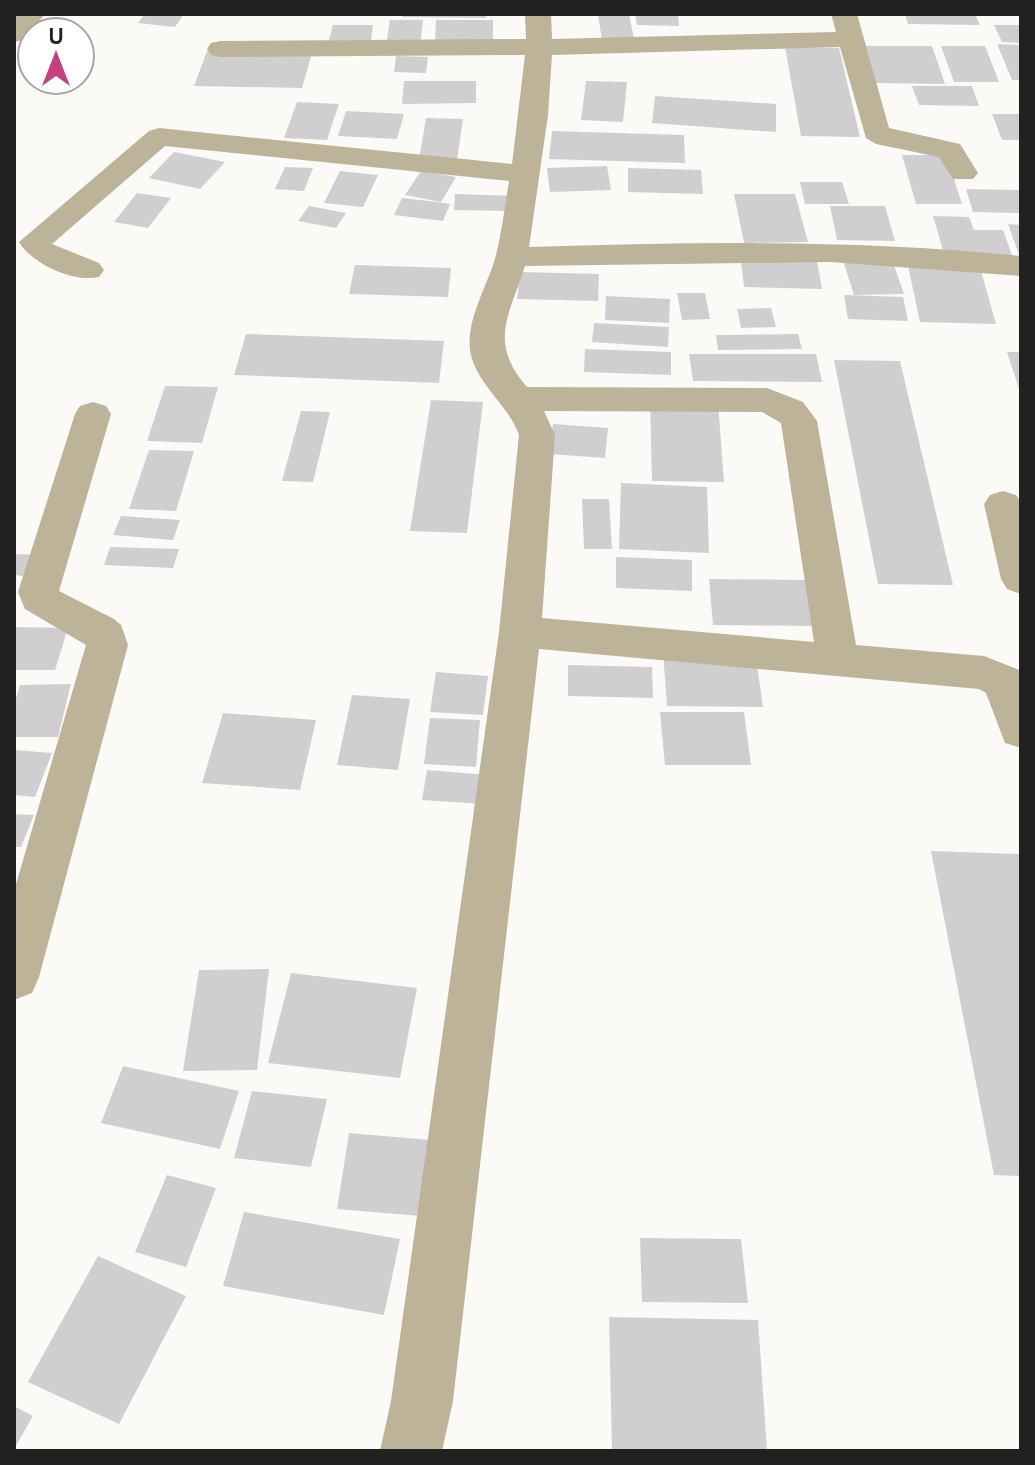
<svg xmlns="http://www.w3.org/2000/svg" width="1035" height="1465" viewBox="0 0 1035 1465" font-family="Overpass,sans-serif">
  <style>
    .building { fill: #d1ced1 }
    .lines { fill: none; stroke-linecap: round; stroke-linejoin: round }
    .street { fill: #bcb399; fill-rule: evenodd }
  </style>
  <rect width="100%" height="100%" fill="#fcfaf6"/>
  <g class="building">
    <path d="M 145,14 L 184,14 L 175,27 L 138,23 Z"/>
    <path d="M 403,14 L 486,14 L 486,18 L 402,17 Z"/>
    <path d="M 629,14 L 634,39 L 602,40 L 598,15 Z"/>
    <path d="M 635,14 L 678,14 L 679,26 L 637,25 Z"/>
    <path d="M 905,14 L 975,14 L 980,25 L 908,24 Z"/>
    <path d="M 390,20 L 423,20 L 420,47 L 386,46 Z"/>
    <path d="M 436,20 L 493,20 L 493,44 L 435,44 Z"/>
    <path d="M 333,25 L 373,25 L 371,40 L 329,40 Z"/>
    <path d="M 994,25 L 1021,25 L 1021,43 L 1002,42 Z"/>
    <path d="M 997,44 L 1021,45 L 1021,80 L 1012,80 Z"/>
    <path d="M 866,46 L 932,46 L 945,84 L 876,83 Z"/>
    <path d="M 941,46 L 985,46 L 999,82 L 954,82 Z"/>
    <path d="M 785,47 L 839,48 L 860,137 L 801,136 Z"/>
    <path d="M 207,51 L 312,53 L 302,88 L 194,86 Z"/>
    <path d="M 396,56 L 428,57 L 426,73 L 394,72 Z"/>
    <path d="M 404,81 L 476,81 L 476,103 L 402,104 Z"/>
    <path d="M 586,81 L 627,82 L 623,122 L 581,120 Z"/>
    <path d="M 912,86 L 972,86 L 979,106 L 919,105 Z"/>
    <path d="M 655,96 L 776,104 L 776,132 L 652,123 Z"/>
    <path d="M 297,102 L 339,104 L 327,140 L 284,138 Z"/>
    <path d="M 346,111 L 404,114 L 397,139 L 338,136 Z"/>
    <path d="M 992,114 L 1021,114 L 1021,140 L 1002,140 Z"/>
    <path d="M 426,118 L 463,119 L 457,160 L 419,160 Z"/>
    <path d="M 552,131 L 684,135 L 685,163 L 549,159 Z"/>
    <path d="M 174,152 L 225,162 L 200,189 L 149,178 Z"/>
    <path d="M 902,155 L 946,155 L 962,204 L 916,204 Z"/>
    <path d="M 607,166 L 611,190 L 550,192 L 547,168 Z"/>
    <path d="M 285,167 L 313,168 L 304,191 L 275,189 Z"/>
    <path d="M 628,168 L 701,170 L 703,194 L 628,192 Z"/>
    <path d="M 340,171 L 378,175 L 363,207 L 324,203 Z"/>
    <path d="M 421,171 L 456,177 L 441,202 L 405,195 Z"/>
    <path d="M 800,182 L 842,182 L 849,204 L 805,204 Z"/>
    <path d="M 966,189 L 1021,190 L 1021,213 L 973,212 Z"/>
    <path d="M 137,193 L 171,198 L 148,228 L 114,222 Z"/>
    <path d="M 455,194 L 518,196 L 517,211 L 454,210 Z"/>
    <path d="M 734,194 L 795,194 L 808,242 L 744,243 Z"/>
    <path d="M 402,198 L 438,202 L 450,204 L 443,221 L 394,215 Z"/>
    <path d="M 309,206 L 346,213 L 336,228 L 298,221 Z"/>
    <path d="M 830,206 L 885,206 L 895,241 L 837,240 Z"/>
    <path d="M 933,216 L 969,217 L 974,230 L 1003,230 L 1013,258 L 945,257 Z"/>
    <path d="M 1008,224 L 1021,225 L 1021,260 Z"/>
    <path d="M 740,253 L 816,255 L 822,289 L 744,287 Z"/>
    <path d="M 842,257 L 891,257 L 904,294 L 854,295 Z"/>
    <path d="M 907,261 L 979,264 L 996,324 L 920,322 Z"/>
    <path d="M 355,265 L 451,268 L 448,297 L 349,294 Z"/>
    <path d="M 520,272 L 599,274 L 598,301 L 517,299 Z"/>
    <path d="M 677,293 L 705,293 L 710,319 L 682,320 Z"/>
    <path d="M 844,295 L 903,297 L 908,321 L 848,319 Z"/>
    <path d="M 606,296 L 670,299 L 669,323 L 605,320 Z"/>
    <path d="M 771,308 L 776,327 L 741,328 L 737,309 Z"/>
    <path d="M 594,323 L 669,327 L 668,347 L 592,342 Z"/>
    <path d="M 246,334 L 444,341 L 439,383 L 234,375 Z"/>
    <path d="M 798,334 L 802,349 L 718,350 L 716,335 Z"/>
    <path d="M 585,349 L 671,352 L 671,375 L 584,372 Z"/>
    <path d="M 1007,352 L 1021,352 L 1021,392 L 1020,392 Z"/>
    <path d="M 689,354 L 816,354 L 822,382 L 693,381 Z"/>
    <path d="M 834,360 L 900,361 L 953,585 L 878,584 Z"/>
    <path d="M 165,386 L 218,387 L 202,443 L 147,441 Z"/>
    <path d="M 431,400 L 483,402 L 467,533 L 410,531 Z"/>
    <path d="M 650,401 L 718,403 L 724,482 L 652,481 Z"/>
    <path d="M 301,411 L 330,412 L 313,482 L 282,481 Z"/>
    <path d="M 553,424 L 608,428 L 605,458 L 549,454 Z"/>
    <path d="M 149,450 L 194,451 L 176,511 L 129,509 Z"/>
    <path d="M 621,483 L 707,487 L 709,553 L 619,549 Z"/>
    <path d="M 582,499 L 609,499 L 612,549 L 584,549 Z"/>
    <path d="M 121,516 L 180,520 L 173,540 L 113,535 Z"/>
    <path d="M 110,547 L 179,549 L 173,568 L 104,565 Z"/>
    <path d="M 14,554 L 43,555 L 33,577 L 14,575 Z"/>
    <path d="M 616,557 L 692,560 L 692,591 L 616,588 Z"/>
    <path d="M 709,579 L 810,580 L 818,626 L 713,625 Z"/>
    <path d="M 14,627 L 68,628 L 55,670 L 14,670 Z"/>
    <path d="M 663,652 L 755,652 L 763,707 L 667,706 Z"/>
    <path d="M 568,665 L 652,667 L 653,698 L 568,696 Z"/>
    <path d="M 436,672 L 488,676 L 483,715 L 430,712 Z"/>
    <path d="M 71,684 L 58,737 L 14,737 L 14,705 L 20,685 Z"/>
    <path d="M 352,695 L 410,699 L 398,770 L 337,765 Z"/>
    <path d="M 660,712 L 744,712 L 751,765 L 665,765 Z"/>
    <path d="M 223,713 L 316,720 L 300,790 L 202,783 Z"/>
    <path d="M 430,718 L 480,720 L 476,767 L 424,764 Z"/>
    <path d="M 14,750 L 52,753 L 35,797 L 14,795 Z"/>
    <path d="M 427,770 L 488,775 L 484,804 L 422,800 Z"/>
    <path d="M 14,814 L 34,815 L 21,847 L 14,847 Z"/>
    <path d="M 931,851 L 1021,854 L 1021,1176 L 994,1175 Z"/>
    <path d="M 269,969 L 257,1070 L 183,1071 L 199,970 Z"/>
    <path d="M 291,973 L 417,988 L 400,1078 L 268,1063 Z"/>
    <path d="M 123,1066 L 239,1091 L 220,1149 L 101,1123 Z"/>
    <path d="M 252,1091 L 327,1099 L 311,1167 L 234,1158 Z"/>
    <path d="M 349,1133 L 430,1140 L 420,1216 L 337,1209 Z"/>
    <path d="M 167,1175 L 216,1188 L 186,1267 L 135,1252 Z"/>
    <path d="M 244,1212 L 400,1239 L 384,1315 L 223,1286 Z"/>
    <path d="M 640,1238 L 741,1239 L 748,1303 L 642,1302 Z"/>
    <path d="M 98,1256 L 186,1296 L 119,1424 L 28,1382 Z"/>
    <path d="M 609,1317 L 758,1320 L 767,1451 L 612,1451 Z"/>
    <path d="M 14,1406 L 33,1416 L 14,1449 Z"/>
  </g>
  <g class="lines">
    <g class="street">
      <path d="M 18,14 L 45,14 L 23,40 L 14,42 L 14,18 Z"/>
      <path d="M 525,14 L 551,14 L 552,39 L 836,32 L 831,14 L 857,14 L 889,128 L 960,144 L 978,173 L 973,179 L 953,179 L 939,157 L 876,144 L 866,138 L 840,47 L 552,55 L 548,115 L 529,247 C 694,242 857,239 1021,256 L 1021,276 L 830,262 L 525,266 C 509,316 488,342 527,387 L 767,388 L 803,402 L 817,421 L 856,645 L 984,656 L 1019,670 L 1021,748 L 1005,743 L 986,693 L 979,689 L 539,649 L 453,1401 L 442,1451 L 380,1451 L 391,1401 L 499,632 L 519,435 C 509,407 483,389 473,362 C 460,327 488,287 496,255 C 502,231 505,205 509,181 L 165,146 L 52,244 L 99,263 L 104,270 L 99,277 C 74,283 32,264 19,242 L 149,131 L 159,128 L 512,164 L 525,55 L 220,57 L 211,55 L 207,49 L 211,43 L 220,41 L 526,39 ZM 544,411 L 762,412 L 781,423 L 814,642 L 542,618 L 555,435 Z"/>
      <path d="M 93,402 L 106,406 L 111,414 L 59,591 L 114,619 L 121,625 L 128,645 L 39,977 L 32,993 L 14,1000 L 14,891 L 86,645 L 25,609 L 18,592 L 75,414 L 80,406 Z"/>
      <path d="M 1003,491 L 1016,495 L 1021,502 L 1021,594 L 1007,589 L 1001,579 L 984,504 L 990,495 Z"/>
    </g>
  </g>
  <rect width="1035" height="1465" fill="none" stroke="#21211f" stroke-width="32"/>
  <g transform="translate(56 56)"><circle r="38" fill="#ffffff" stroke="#a6a6a5" stroke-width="2"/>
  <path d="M0-6L14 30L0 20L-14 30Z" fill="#c44083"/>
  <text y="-12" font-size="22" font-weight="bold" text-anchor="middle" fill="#21211f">U</text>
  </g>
</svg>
